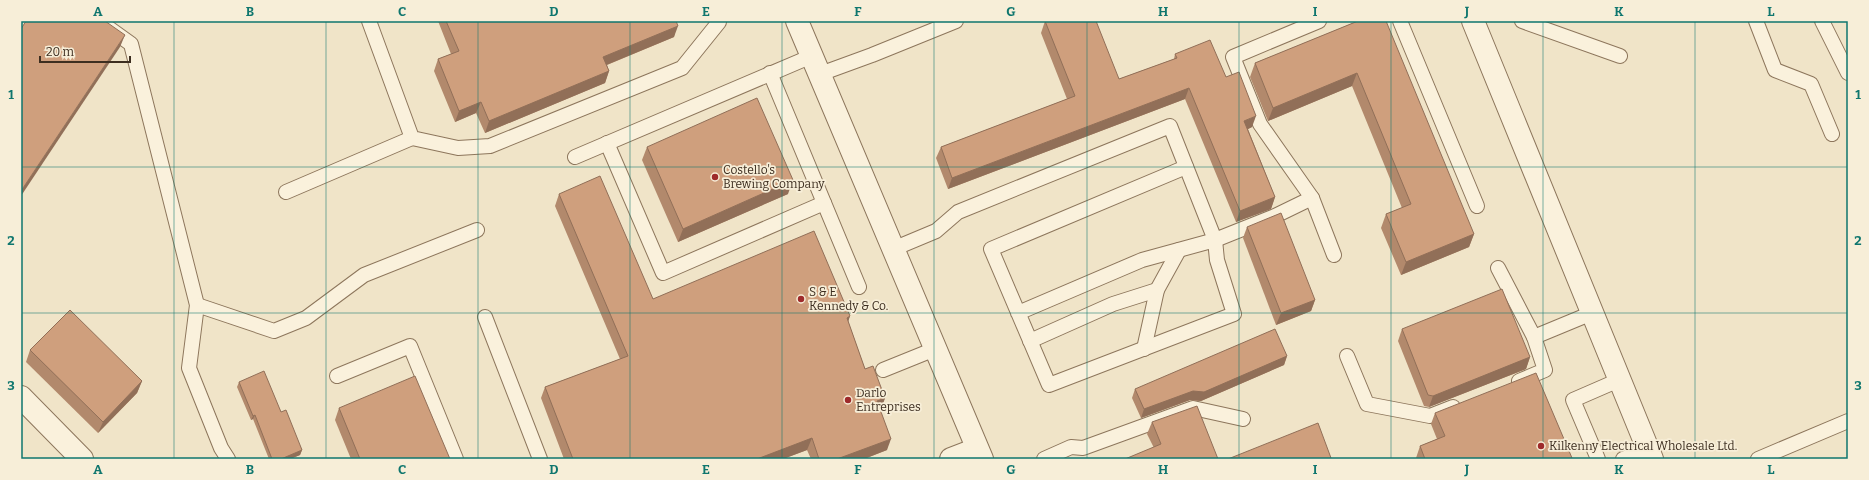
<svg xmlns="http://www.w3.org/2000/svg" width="1869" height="480" viewBox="0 0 1869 480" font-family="Bitter,serif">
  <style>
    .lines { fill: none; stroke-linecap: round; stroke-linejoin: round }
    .lane-casing { stroke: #8d765c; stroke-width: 16 }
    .street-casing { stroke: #8d765c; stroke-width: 24 }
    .lane { stroke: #faf1dc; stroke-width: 14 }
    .street { stroke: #faf1dc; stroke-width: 22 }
    .wall { fill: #b2896c }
    .shaded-wall { fill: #916f58 }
    .building { fill: #cf9f7d; stroke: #916f58 }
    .grid { fill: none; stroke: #0f766e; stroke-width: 1; stroke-opacity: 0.55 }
    .poi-dot { fill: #9e2a2b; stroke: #f7eed8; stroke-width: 1.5 }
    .labels { text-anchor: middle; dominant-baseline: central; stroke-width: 3.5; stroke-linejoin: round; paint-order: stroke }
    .poi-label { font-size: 12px; fill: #3d2e20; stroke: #f7eed8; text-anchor: start }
    .neatline { fill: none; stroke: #0f766e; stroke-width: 1.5 }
    .grid-label { font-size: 13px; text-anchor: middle; font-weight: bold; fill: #0f766e }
  </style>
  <rect width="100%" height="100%" fill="#f0e4c8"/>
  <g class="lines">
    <g class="lane-casing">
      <g id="lane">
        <path d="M 99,21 L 131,44 L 197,305 L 189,368 L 221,448 L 228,459"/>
        <path d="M 369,21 L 412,138 L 458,148 L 490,146 L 682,68 L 719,22"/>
        <path d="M 1319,21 L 1233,57 L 1260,124 L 1312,198 L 1334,255"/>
        <path d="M 1400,21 L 1477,206"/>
        <path d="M 1522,21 L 1620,56"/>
        <path d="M 1756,21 L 1775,70 L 1811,84 L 1832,134"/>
        <path d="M 1822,21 L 1848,73"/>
        <path d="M 770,73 L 859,287"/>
        <path d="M 820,74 L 872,55 L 956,21"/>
        <path d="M 607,143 L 663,273 L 824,203"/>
        <path d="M 575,157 L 812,56"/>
        <path d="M 286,192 L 412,138"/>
        <path d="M 893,249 L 936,231 L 958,212 L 1170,126 L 1215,240 L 1275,216 L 1312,198"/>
        <path d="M 1498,268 L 1534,337"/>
        <path d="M 197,305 L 274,331 L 306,318 L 364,275 L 477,230"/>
        <path d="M 1018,313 L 1142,260 L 1215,240 L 1217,260 L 1234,314 L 1049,385 L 991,249 L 1186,167"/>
        <path d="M 485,317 L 540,459"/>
        <path d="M 1030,341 L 1113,304 L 1157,290"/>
        <path d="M 1144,349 L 1157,290 L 1179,250"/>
        <path d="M 1347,356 L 1367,404 L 1430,416 L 1453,407"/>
        <path d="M 883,370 L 935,349"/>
        <path d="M 337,376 L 410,346 L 456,459"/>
        <path d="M 1519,381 L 1545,370 L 1534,337 L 1592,313"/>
        <path d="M 1044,459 L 1071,447 L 1083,448 L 1193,408 L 1243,419"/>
        <path d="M 1598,459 L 1573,400 L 1619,380"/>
        <path d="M 1623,459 L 1647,449"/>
        <path d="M 1758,459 L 1848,421"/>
      </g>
    </g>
    <g class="street-casing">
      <g id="street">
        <path d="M 797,21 L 982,459"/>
        <path d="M 1473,21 L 1652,459"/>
        <path d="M 21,397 L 82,459"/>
        <path d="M 951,459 L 977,449"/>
      </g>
    </g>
    <use href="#lane" class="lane"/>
    <use href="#street" class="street"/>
  </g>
  <g class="wall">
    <path d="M 438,21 L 676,21 L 674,37 L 607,65 L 609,71 L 605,83 L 485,133 L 476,113 L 455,122 L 434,71 L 438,59 L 451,54 Z"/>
    <path d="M 1045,21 L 1119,79 L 1174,59 L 1175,54 L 1226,77 L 1252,127 L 1248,129 L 1275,197 L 1271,209 L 1236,222 L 1185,99 L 948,189 L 936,158 L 941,147 L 1067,99 L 1041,33 Z"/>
    <path d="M 1358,21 L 1474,234 L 1469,247 L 1401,275 L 1381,228 L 1386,214 L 1402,208 L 1352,86 L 1268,121 L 1250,77 L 1255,63 Z"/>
    <path d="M 647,147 L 788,194 L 678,242 L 642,160 Z"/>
    <path d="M 559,194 L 653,299 L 850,316 L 848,321 L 865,369 L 885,398 L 880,410 L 887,450 L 864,459 L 811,459 L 807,450 L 783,459 L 564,459 L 541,398 L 545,387 L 620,359 L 555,206 Z"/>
    <path d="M 1247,227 L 1315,300 L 1311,311 L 1276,325 L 1243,238 Z"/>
    <path d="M 1402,329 L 1530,357 L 1526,369 L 1429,407 L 1424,406 L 1398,341 Z"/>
    <path d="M 30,350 L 142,381 L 137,393 L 98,433 L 26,362 Z"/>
    <path d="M 1287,356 L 1284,365 L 1201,401 L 1190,400 L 1141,418 L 1132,398 L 1135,389 Z"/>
    <path d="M 239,382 L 281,412 L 302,450 L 300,455 L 290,459 L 269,459 L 253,419 L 251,420 L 237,387 Z"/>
    <path d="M 339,408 L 450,459 L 351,459 L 335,420 Z"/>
    <path d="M 1435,413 L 1572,459 L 1416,459 L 1416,458 L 1420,446 L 1437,439 L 1431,424 Z"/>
    <path d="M 1152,422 L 1218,459 L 1154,448 L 1147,434 Z"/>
  </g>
  <g class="shaded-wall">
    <path d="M 678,26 L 674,37 L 599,68 L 603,57 Z"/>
    <path d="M 125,35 L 120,47 L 21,196 L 21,191 Z"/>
    <path d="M 609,71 L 605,83 L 485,133 L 489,121 Z"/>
    <path d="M 1357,73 L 1352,86 L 1268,121 L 1273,108 Z"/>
    <path d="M 1189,88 L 1185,99 L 948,189 L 952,178 Z"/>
    <path d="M 481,102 L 476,113 L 455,122 L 459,111 Z"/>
    <path d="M 1256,116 L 1252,127 L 1240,133 L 1244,121 Z"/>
    <path d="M 793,180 L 788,194 L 678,242 L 683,229 Z"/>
    <path d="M 1275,197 L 1271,209 L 1236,222 L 1240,211 Z"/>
    <path d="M 1474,234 L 1469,247 L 1401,275 L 1406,262 Z"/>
    <path d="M 1315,300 L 1311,311 L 1276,325 L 1281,313 Z"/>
    <path d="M 850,316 L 846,328 L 847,318 Z"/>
    <path d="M 1287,356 L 1284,365 L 1201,401 L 1190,400 L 1141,418 L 1144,409 Z"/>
    <path d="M 1530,357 L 1526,369 L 1429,407 L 1433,396 Z"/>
    <path d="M 142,381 L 137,393 L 98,433 L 103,422 Z"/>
    <path d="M 885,398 L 881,410 L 873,413 L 877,401 Z"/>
    <path d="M 255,415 L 253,419 L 251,420 L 253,416 Z"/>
    <path d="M 812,438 L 807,450 L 783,459 L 757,459 Z"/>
    <path d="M 891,439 L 887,450 L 864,459 L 837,459 Z"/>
    <path d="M 302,450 L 300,455 L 290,459 L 281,459 Z"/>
  </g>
  <g class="building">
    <path d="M 26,21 L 105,21 L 125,35 L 21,191 L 21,29 Z"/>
    <path d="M 446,21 L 676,21 L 678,26 L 603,57 L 609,71 L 489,121 L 481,102 L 459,111 L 438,59 L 459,51 Z"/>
    <path d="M 1045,21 L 1096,21 L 1119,79 L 1177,58 L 1175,54 L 1210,40 L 1226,77 L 1239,72 L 1256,116 L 1244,121 L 1275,197 L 1240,211 L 1189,88 L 952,178 L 941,147 L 1075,96 Z"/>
    <path d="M 1358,21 L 1386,21 L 1474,234 L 1406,262 L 1386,214 L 1411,204 L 1357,73 L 1273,108 L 1255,63 Z"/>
    <path d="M 757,98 L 793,180 L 683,229 L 647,147 Z"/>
    <path d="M 600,176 L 653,299 L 814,231 L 850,316 L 847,318 L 865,369 L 873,366 L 885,398 L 877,401 L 891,439 L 837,459 L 819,459 L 812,438 L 757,459 L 573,459 L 545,387 L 628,356 L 559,194 Z"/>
    <path d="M 1281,213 L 1315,300 L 1281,313 L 1247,227 Z"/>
    <path d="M 1502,289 L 1530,357 L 1433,396 L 1428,395 L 1402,329 Z"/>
    <path d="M 70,310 L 142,381 L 103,422 L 30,350 Z"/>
    <path d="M 1275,329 L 1287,356 L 1204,392 L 1193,391 L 1144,409 L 1135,389 Z"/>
    <path d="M 264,371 L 281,412 L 286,410 L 302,450 L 281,459 L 272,459 L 255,415 L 253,416 L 239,382 Z"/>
    <path d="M 1536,373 L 1572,458 L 1570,459 L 1425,459 L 1420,446 L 1445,436 L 1435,413 Z"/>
    <path d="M 415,376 L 450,459 L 360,459 L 339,408 Z"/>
    <path d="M 1197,406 L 1218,459 L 1125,459 L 1161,444 L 1152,422 Z"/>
    <path d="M 1318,423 L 1331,458 L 1328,459 L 1228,459 Z"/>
  </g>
  <path class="grid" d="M 174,21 L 174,459M 326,21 L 326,459M 478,21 L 478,459M 630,21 L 630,459M 782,21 L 782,459M 934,21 L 934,459M 1087,21 L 1087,459M 1239,21 L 1239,459M 1391,21 L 1391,459M 1543,21 L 1543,459M 1695,21 L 1695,459M 21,167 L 1848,167M 21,313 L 1848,313"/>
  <g class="poi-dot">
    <circle cx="715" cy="177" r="4"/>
    <circle cx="801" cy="299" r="4"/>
    <circle cx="848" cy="400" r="4"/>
    <circle cx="1541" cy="446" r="4"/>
  </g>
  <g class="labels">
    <g class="poi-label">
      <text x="723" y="170">Costello's<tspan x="723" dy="14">Brewing Company</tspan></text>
      <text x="809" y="292">S &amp; E<tspan x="809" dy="14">Kennedy &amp; Co.</tspan></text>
      <text x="856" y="393">Darlo<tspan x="856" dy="14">Entreprises</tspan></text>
      <text x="1549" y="446">Kilkenny Electrical Wholesale Ltd.</text>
    </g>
  </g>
  <rect width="1869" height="480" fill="none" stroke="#f7eed8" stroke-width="44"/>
  <path d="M40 56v6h90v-6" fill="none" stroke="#3d2e20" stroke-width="2"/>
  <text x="46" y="56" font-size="12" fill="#3d2e20" stroke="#f7eed8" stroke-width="3" paint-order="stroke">20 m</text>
  <rect x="22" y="22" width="1825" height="436" class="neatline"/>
  <g class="grid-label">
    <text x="98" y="16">A</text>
    <text x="250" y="16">B</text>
    <text x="402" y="16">C</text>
    <text x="554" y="16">D</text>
    <text x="706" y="16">E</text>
    <text x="858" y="16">F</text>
    <text x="1011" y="16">G</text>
    <text x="1163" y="16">H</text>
    <text x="1315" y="16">I</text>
    <text x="1467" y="16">J</text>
    <text x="1619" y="16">K</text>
    <text x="1771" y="16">L</text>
    <text x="11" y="99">1</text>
    <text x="1858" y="99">1</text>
    <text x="11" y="245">2</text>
    <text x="1858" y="245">2</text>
    <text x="11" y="390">3</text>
    <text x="1858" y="390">3</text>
    <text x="98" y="474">A</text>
    <text x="250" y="474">B</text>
    <text x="402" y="474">C</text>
    <text x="554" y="474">D</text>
    <text x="706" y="474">E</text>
    <text x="858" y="474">F</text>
    <text x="1011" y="474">G</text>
    <text x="1163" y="474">H</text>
    <text x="1315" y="474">I</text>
    <text x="1467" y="474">J</text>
    <text x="1619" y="474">K</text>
    <text x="1771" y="474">L</text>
  </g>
</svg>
